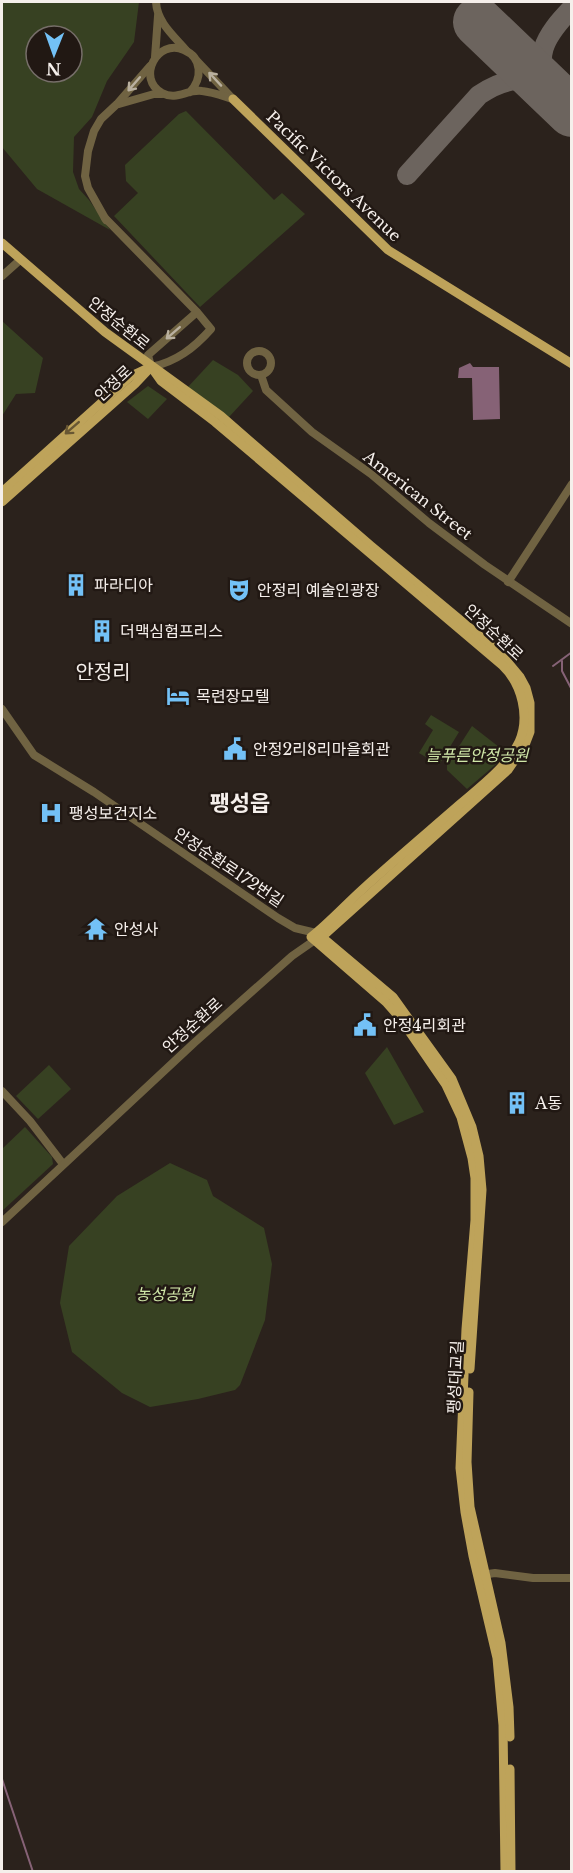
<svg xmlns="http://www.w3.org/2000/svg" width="573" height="1873" viewBox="0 0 573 1873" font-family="'Libre Baskerville','Noto Sans KR',serif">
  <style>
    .green { fill: #374122; fill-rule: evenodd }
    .water { fill: #866276 }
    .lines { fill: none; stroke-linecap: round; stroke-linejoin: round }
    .stream { stroke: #866276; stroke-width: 2 }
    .taxiway { stroke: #6c645e; stroke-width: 20 }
    .runway { stroke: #6c645e; stroke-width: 50 }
    .minor { stroke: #706342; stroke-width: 8 }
    .major { stroke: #bea35a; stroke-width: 9 }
    .oneway { stroke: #b9b09f }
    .oneway2 { stroke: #685733 }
    .labels { text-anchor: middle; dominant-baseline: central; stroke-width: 5; stroke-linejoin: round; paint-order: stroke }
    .street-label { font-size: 16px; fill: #f5efeb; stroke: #211813 }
    .poi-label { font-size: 16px; fill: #f5efeb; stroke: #211813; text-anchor: start }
    .park-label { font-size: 16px; font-style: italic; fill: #d0e7a8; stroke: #211813 }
    .quarter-label { font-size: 20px; fill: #f5efeb; stroke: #211813 }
    .district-label { font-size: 22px; font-weight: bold; fill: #f5efeb; stroke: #211813 }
  </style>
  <rect width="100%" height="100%" fill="#2b221c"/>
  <g class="green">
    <path d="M 2,2 L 139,2 L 134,42 L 107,81 L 92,117 L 74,137 L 73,172 L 79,189 L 89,200 L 110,230 L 37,189 L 2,147 ZM 36,36 L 72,36 L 72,72 L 36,72 Z"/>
    <path d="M 186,111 L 274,200 L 282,193 L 305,214 L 200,307 L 114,216 L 138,193 L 126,181 L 125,165 L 179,114 Z"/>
    <path d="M 2,321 L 43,358 L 35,393 L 16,394 L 2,416 Z"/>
    <path d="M 213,360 L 238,375 L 253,391 L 229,417 L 187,388 Z"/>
    <path d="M 148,386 L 167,399 L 148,419 L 127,402 Z"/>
    <path d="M 431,715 L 459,732 L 439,765 L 419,753 L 433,730 L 425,724 Z"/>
    <path d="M 472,726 L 508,754 L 467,789 L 447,770 L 447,765 Z"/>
    <path d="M 387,1047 L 424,1112 L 394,1125 L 365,1073 Z"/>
    <path d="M 49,1065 L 71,1089 L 38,1119 L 16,1096 Z"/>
    <path d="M 25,1127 L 52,1157 L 53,1164 L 2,1211 L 2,1149 Z"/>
    <path d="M 170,1163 L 207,1180 L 213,1196 L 264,1228 L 272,1264 L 265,1320 L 240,1385 L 235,1390 L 198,1399 L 150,1407 L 122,1393 L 72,1352 L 60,1303 L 69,1246 L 117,1196 Z"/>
  </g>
  <path class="water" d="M 470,363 L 473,367 L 499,367 L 500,419 L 473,420 L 472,378 L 458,378 L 459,368 Z"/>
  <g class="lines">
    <g class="stream">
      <path d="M 562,661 L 562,671 L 572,690"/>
      <path d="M 553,666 L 572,652"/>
      <path d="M 2,1779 L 33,1872"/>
    </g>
    <g class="taxiway">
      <path d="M 555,95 C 529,59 545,36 572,8"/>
      <path d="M 407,175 L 479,95 C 515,71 531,78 563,104"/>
    </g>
    <path class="runway" d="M 478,22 L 572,112"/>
    <g class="minor">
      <path d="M 156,2 C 157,22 173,35 186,50"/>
      <path d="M 155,57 L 158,16"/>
      <path d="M 197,61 L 232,98"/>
      <path d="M 190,92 C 202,79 203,58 184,50 C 157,38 136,79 162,93 C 177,101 187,89 202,91 C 212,92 223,96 233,99"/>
      <path d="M 119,104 L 154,94 L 162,94"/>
      <path d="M 105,218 L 197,312 L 211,329 C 194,348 176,362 151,367 L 148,355 L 197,312"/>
      <path d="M 106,220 L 88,188 L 85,176 L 88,151 L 94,131 L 101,119 L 117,104 L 150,66"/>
      <path d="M 2,276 L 20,260"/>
      <circle cx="259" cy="363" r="12"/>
      <path d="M 261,375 L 266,390 L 312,432 L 371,474 L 429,523 L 485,565 L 572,624"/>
      <path d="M 508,582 L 572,484"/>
      <path d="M 2,709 L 34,755 L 94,792 L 278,918 L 295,928 L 316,933"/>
      <path d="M 2,1091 L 30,1121 L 63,1164"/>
      <path d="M 2,1222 L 194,1043 L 292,956 L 315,940"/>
      <path d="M 481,1575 L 495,1573 L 533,1578 L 572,1578"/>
    </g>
    <g class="major">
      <path d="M 233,99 L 388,250 L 572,364"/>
      <path d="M 2,243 L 105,332 L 221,416 L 371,546 L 500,653 L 520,677 L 526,688 L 530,703 L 530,732 L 525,745 L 508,770 L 322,937 L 315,940"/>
      <path d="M 151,367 L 161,381 L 215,422 L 502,665 C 522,684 530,717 519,742 C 507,767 480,787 459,805 C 428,832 396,859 365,887 C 347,903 330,922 311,937 L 386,1002 L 400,1018 L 446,1085 L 461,1117 L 472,1158 L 475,1178 L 475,1220 L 466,1329 L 460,1468 L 465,1512 L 473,1556 L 497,1658 L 503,1725 L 505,1872"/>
      <path d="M 2,492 L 131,376 L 146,369"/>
      <path d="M 2,502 L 135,384 L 151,367"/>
      <path d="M 317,933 L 393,997 L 452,1079 L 472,1127 L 479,1156 L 482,1190 L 470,1369"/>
      <path d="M 469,1392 L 467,1462 L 470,1507 L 501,1643 L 509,1707 L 510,1737"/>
      <path d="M 510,1769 L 511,1872"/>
    </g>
  </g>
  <defs><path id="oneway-shaft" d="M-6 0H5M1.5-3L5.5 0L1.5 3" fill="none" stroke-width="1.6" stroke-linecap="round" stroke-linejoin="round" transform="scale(1.5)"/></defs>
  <g class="oneway">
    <use href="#oneway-shaft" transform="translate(215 79) rotate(-133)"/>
    <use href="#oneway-shaft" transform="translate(134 84) rotate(131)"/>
    <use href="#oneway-shaft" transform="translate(173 333) rotate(139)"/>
  </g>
  <use class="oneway2" href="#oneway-shaft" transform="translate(72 428) rotate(139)"/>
  <defs>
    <g id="building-bare" transform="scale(1.8)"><path d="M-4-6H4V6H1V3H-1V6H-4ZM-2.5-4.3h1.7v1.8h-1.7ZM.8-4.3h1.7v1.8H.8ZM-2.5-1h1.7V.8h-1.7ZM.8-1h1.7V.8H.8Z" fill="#73c1f6" stroke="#211813" stroke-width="2.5" paint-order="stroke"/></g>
    <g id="theatre-bare" transform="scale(1.8)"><path d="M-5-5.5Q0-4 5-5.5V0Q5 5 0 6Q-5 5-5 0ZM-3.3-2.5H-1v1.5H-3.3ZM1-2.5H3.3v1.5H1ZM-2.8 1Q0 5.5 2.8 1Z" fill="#73c1f6" stroke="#211813" stroke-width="2.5" paint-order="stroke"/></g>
    <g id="hotel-bare" transform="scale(1.8)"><path d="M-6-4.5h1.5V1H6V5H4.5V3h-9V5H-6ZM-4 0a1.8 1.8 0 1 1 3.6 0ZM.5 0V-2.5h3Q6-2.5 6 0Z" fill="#73c1f6" stroke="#211813" stroke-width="2.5" paint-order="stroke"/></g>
    <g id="civic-bare" transform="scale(1.8)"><path d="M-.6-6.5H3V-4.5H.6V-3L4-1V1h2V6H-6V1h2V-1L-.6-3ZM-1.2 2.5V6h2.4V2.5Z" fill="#73c1f6" stroke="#211813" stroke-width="2.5" paint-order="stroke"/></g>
    <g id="hospital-bare" transform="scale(1.8)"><path d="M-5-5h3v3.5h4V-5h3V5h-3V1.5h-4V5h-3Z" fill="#73c1f6" stroke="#211813" stroke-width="2.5" paint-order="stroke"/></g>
    <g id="temple-bare" transform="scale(1.8)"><path d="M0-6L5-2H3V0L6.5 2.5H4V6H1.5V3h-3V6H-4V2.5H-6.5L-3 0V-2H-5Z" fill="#73c1f6" stroke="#211813" stroke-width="2.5" paint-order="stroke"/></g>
  </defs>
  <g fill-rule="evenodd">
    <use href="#building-bare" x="76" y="585"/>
    <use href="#theatre-bare" x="239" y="590"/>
    <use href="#building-bare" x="102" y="631"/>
    <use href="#hotel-bare" x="178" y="696"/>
    <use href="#civic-bare" x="235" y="749"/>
    <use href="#hospital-bare" x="51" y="813"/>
    <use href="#temple-bare" x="96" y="929"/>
    <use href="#civic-bare" x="365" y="1025"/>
    <use href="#building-bare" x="517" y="1103"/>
  </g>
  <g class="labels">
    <g class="street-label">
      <text transform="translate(334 176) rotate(44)">Pacific Victors Avenue</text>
      <text transform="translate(119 323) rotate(39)">안정순환로</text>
      <text transform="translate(113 383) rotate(-43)">안정로</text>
      <text transform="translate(418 495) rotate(38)">American Street</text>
      <text transform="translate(494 632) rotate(43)">안정순환로</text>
      <text transform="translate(229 867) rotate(34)">안정순환로172번길</text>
      <text transform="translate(192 1025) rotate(-42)">안정순환로</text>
      <text transform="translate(455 1377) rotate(-87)">팽성대교길</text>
    </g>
    <g class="poi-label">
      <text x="94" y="585">파라디아</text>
      <text x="257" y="590">안정리 예술인광장</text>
      <text x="120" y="631">더맥심험프리스</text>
      <text x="196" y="696">목련장모텔</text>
      <text x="253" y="749">안정2리8리마을회관</text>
      <text x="69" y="813">팽성보건지소</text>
      <text x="114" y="929">안성사</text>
      <text x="383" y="1025">안정4리회관</text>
      <text x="535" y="1103">A동</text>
    </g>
    <g class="park-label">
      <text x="477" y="755">늘푸른안정공원</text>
      <text x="165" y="1294">농성공원</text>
    </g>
    <g class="quarter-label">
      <text x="103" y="672">안정리</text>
    </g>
    <g class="district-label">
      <text x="240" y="803">팽성읍</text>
    </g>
  </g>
  <rect width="573" height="1873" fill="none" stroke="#f5efeb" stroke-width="6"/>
  <g transform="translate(54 54) rotate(181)"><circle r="28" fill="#211813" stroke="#766e69" stroke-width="1.5"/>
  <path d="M0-4.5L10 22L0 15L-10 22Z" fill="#73c1f6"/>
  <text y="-9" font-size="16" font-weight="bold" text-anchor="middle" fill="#f5efeb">N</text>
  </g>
</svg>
